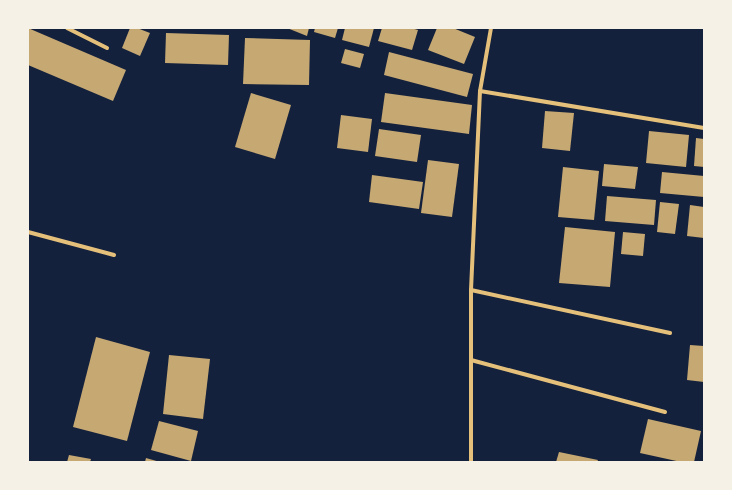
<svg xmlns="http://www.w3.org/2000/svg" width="732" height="490" viewBox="0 0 732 490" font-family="Signika,sans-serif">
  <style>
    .building { fill: #c6a872 }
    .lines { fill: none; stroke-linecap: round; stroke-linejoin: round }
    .minor { stroke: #e5c07b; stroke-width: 4 }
  </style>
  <rect width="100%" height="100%" fill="#14213d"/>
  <g class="building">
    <path d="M 28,28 L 126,70 L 113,101 L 28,65 Z"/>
    <path d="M 130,28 L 137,28 L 150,33 L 140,56 L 122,48 Z"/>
    <path d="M 287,28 L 309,28 L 307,36 Z"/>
    <path d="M 315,28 L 338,28 L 335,38 L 314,32 Z"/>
    <path d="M 345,28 L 374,28 L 369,47 L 342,40 Z"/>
    <path d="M 382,28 L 411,28 L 418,30 L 412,50 L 378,41 Z"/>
    <path d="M 437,28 L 453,28 L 475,37 L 464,64 L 428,50 Z"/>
    <path d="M 166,33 L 229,35 L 228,65 L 165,63 Z"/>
    <path d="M 245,38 L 310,40 L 309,85 L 243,84 Z"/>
    <path d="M 345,49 L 364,54 L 360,68 L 341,63 Z"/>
    <path d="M 389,52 L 473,74 L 467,97 L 384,75 Z"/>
    <path d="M 251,93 L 291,105 L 275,159 L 235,147 Z"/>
    <path d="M 385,93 L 472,105 L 469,134 L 381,122 Z"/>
    <path d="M 545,111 L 574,113 L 570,151 L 542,148 Z"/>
    <path d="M 341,115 L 372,119 L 368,152 L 337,148 Z"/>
    <path d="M 379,129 L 421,135 L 417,162 L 375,156 Z"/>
    <path d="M 649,131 L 689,135 L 686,167 L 646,163 Z"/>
    <path d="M 696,138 L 704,139 L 704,167 L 694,166 Z"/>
    <path d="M 428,160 L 459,164 L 452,217 L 421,213 Z"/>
    <path d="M 604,164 L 638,167 L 635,189 L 602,186 Z"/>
    <path d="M 563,167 L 599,171 L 594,220 L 558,217 Z"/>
    <path d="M 662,172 L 704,176 L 704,197 L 660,193 Z"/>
    <path d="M 372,175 L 423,182 L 419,209 L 369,202 Z"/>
    <path d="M 607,196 L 656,200 L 654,225 L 605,221 Z"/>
    <path d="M 660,202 L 679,204 L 675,234 L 657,232 Z"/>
    <path d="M 690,205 L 704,207 L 704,238 L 687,236 Z"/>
    <path d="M 565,227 L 615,232 L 610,287 L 559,283 Z"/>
    <path d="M 623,232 L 645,234 L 643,256 L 621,254 Z"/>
    <path d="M 96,337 L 150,352 L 127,441 L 73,427 Z"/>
    <path d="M 690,345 L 704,346 L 704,382 L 687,380 Z"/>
    <path d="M 169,355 L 210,359 L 203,419 L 163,414 Z"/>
    <path d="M 648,419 L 701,431 L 694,462 L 681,462 L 640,453 Z"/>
    <path d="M 159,421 L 198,431 L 191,461 L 151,450 Z"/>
    <path d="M 559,452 L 598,460 L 597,462 L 556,462 Z"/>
    <path d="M 69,455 L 91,459 L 90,462 L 67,462 Z"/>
    <path d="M 146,458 L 160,462 L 145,462 Z"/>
  </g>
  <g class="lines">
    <g class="minor">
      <path d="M 67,28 L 107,48"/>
      <path d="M 480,91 L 704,128"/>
      <path d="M 28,232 L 114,255"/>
      <path d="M 471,290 L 670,333"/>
      <path d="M 471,360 L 665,412"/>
      <path d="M 471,462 L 471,290 L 480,91 L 491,28"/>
    </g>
  </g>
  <rect width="732" height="490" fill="none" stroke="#f6f1e7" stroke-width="58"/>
</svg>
